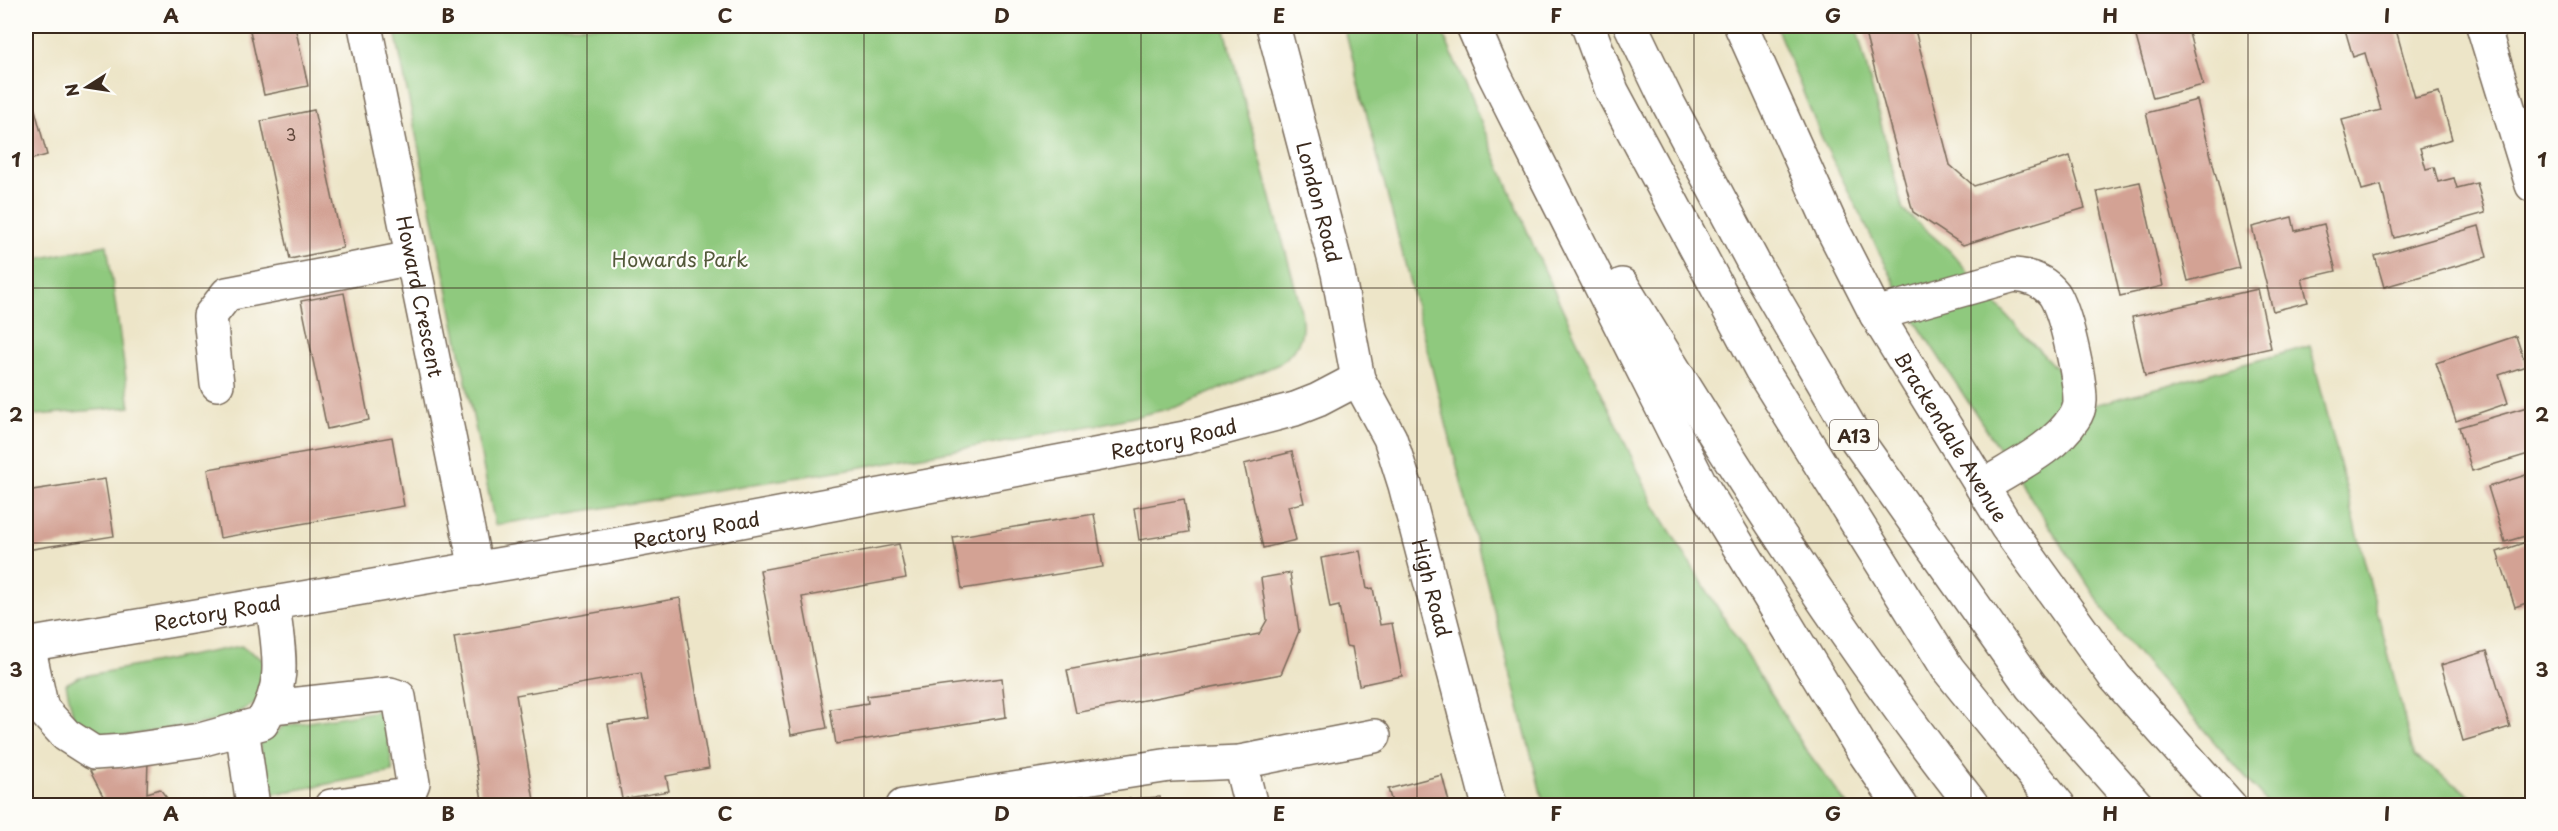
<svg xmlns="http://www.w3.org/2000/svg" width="2558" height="831" viewBox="0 0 2558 831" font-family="'Playpen Sans',sans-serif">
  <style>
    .green { fill: #8fc97e; stroke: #657a4e; stroke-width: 1.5 }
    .building { fill: #d3a294 }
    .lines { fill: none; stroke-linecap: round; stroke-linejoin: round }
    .minor-casing { stroke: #796b5a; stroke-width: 36 }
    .tertiary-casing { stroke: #796b5a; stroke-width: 36 }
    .secondary-casing { stroke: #796b5a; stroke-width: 36 }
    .trunk-casing { stroke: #796b5a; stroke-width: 36 }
    .minor { stroke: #fff; stroke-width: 33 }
    .tertiary { stroke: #fff; stroke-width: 33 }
    .secondary { stroke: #fff; stroke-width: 33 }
    .trunk { stroke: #fff; stroke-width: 33 }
    .grid { fill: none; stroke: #3b2a1e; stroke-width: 1.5; stroke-opacity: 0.55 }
    .labels { text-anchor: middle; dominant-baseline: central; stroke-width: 4.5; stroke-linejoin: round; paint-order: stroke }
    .number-label { font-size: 16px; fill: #61483c }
    .shield { fill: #fdfcf7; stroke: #75695f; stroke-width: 1.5 }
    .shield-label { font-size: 18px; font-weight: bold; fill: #3b2a1e }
    .street-label { font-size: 20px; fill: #3b2a1e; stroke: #fdfcf7 }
    .park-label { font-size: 20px; fill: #545a3b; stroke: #fdfcf7 }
    .neatline { fill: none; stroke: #3b2a1e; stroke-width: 2 }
    .grid-label { font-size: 20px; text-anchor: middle; font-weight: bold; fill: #3b2a1e }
  </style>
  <rect width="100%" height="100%" fill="#fdfcf7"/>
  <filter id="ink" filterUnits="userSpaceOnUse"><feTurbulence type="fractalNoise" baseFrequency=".0167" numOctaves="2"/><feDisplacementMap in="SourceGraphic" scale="12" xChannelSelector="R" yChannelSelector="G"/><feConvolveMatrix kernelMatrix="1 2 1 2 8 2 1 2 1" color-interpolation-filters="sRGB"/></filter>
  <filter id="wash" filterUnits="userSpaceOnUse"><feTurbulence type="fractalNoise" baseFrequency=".008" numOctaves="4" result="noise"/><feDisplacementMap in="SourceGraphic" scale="24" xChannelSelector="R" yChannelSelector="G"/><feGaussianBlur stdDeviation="1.35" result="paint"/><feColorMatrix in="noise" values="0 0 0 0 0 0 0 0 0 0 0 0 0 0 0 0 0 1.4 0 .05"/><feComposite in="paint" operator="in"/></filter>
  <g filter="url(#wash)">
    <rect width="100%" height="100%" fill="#ede5c8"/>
    <g class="green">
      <path d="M 394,26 L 1224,26 L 1298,297 C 1305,329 1306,343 1279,364 L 1177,407 L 1106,423 L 862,467 L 495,525 Z"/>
      <path d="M 1344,26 L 1440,26 L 1537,254 L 1654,505 L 1804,747 L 1847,805 L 1544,805 Z"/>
      <path d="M 1776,26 L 1856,26 L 1903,210 L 1950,251 L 1995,303 L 2091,406 L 2310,346 L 2414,756 L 2485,805 L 2269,805 L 2118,631 L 1910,313 L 1823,141 Z"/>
      <path d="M 107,245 L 130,407 L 26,416 L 26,261 Z"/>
      <path d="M 241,646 L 273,666 L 263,699 L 224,720 L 106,739 L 74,720 L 66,684 L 79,677 Z"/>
      <path d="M 384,710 L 393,772 L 268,795 L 259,740 L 275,734 L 283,726 Z"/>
    </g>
    <g id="blocks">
      <g class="building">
        <path d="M 249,26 L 295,26 L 308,86 L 264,95 Z"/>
        <path d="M 1863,26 L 1914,26 L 1950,165 L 1974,186 L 2070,156 L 2085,208 L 1963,245 L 1913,212 Z"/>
        <path d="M 2133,26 L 2187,26 L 2203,85 L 2153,98 Z"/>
        <path d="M 2344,26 L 2395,26 L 2415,98 L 2439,92 L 2452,139 L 2420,148 L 2426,169 L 2434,167 L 2438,182 L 2454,178 L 2457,188 L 2477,183 L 2485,213 L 2394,238 L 2381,185 L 2362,190 L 2342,120 L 2381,110 L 2365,53 L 2353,57 Z"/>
        <path d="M 26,30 L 30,50 L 26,51 Z"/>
        <path d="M 26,76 L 47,155 L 26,161 Z"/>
        <path d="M 2197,100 L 2239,268 L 2188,281 L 2146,113 Z"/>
        <path d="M 314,110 L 343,248 L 290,259 L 261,121 Z"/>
        <path d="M 2140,182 L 2163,286 L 2120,296 L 2097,191 Z"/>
        <path d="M 2292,217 L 2295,231 L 2324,224 L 2336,271 L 2302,279 L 2308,302 L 2273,311 L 2252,227 Z"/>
        <path d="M 2479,226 L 2487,257 L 2384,287 L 2375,256 Z"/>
        <path d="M 2258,289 L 2271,348 L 2145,376 L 2132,317 Z"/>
        <path d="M 344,293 L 369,420 L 327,429 L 301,301 Z"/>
        <path d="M 2516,336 L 2526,366 L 2499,375 L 2508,403 L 2456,421 L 2436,363 Z"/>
        <path d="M 2527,407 L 2532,427 L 2532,453 L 2472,471 L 2459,427 Z"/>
        <path d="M 392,437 L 404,506 L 220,538 L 208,469 Z"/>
        <path d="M 1292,452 L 1304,503 L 1288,506 L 1296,540 L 1263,548 L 1244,464 Z"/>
        <path d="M 2532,473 L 2532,534 L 2505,542 L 2488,487 Z"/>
        <path d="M 105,479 L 114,536 L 26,550 L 26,491 Z"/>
        <path d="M 1184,499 L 1189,532 L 1139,540 L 1134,508 Z"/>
        <path d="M 1094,514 L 1103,567 L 962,589 L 953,537 Z"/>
        <path d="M 2532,540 L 2532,601 L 2515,607 L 2497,552 Z"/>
        <path d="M 899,544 L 906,578 L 802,597 L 827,728 L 791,735 L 760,570 Z"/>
        <path d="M 1360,551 L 1367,589 L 1373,588 L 1380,625 L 1392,623 L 1402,676 L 1359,685 L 1352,647 L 1346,646 L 1339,606 L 1330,608 L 1321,558 Z"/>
        <path d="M 1290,573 L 1299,631 L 1281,674 L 1076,713 L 1067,670 L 1259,634 L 1267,620 L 1261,578 Z"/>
        <path d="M 680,598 L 709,768 L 666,776 L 669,791 L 622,799 L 608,724 L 649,718 L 641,673 L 516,695 L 535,806 L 483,806 L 454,637 Z"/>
        <path d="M 2487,651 L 2510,727 L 2463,741 L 2441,665 Z"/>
        <path d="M 1002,678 L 1006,717 L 836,744 L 830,709 L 868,703 L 867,696 Z"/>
        <path d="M 148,760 L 147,793 L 160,789 L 173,806 L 82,806 L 82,802 L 104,798 L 90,771 Z"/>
        <path d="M 1442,775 L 1450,806 L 1393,806 L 1388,789 Z"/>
        <path d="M 1160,797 L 1161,806 L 1115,806 L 1115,800 Z"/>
      </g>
    </g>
  </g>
  <g filter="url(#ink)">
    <use href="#blocks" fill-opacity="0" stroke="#796b5a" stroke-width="1.5"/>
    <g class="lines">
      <g class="minor-casing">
        <g id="minor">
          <path id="s1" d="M 365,26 L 476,569"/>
          <path id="s2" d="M 1741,26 L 1833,230 L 1876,314 L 2007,527 L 2115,677 L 2230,806"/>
          <path d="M 2483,26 L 2532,185"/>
          <path d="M 1876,314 L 2014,275 C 2029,276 2044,281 2054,294 C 2066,312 2080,379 2080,401 C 2080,406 2077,414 2074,418 C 2054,449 2013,467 1982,487"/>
          <path d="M 217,384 L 210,316 L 227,294 L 412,258"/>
          <path d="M 28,645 L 42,709 L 66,735 L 94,753 L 124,751 L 200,740 L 262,723 C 288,678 278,653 273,604"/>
          <path d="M 272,707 L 390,694 L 399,697 L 413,783 L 408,795 L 331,806"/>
          <path d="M 242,728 L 253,806"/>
          <path d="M 1240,762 L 1251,806"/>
          <path d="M 903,806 L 1170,765 L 1240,762 L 1374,736"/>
        </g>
      </g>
      <g class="tertiary-casing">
        <g id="tertiary">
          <path id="s3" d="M 26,645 L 608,546 L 1185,438 L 1295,409 L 1318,400 L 1358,379"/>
        </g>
      </g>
      <g class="secondary-casing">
        <g id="secondary">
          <path id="s4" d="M 1273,26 L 1338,273 L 1358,379 L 1390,438 L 1405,485 L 1489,806"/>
        </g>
      </g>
      <g class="trunk-casing">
        <g id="trunk">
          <path d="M 1473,26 L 1494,74 L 1699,481 L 1864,752 L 1901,806"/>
          <path d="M 1588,26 L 1612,91 L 1761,369 L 1948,669 L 2059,806"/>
          <path d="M 1631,26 L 1667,101 L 1753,262 L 1857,440 L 2031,686 L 2137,806"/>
          <path d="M 1622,285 C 1731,464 1844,641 1973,806"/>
        </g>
      </g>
      <use href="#minor" class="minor"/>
      <use href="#tertiary" class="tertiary"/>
      <use href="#secondary" class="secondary"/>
      <use href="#trunk" class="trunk"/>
    </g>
  </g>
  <path class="grid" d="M 310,26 L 310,806M 587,26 L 587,806M 864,26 L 864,806M 1141,26 L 1141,806M 1417,26 L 1417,806M 1694,26 L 1694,806M 1971,26 L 1971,806M 2248,26 L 2248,806M 26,288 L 2532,288M 26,543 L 2532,543"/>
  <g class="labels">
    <g class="number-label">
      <text x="291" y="134">3</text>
    </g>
    <rect class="shield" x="1830" y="420" width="48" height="30" rx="4.5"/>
    <g class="shield-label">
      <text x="1854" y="435">A13</text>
    </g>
    <g class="street-label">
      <text stroke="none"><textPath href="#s4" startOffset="182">London Road</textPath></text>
      <text stroke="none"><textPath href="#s1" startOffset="276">Howard Crescent</textPath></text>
      <text stroke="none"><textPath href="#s2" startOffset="462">Brackendale Avenue</textPath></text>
      <text stroke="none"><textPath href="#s3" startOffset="1166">Rectory Road</textPath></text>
      <text stroke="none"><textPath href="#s3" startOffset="680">Rectory Road</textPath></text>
      <text stroke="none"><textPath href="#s4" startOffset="586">High Road</textPath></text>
      <text stroke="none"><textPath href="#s3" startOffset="194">Rectory Road</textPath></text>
    </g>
    <g class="park-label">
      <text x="680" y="259">Howards Park</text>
    </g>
  </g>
  <rect width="2558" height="831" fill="none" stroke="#fdfcf7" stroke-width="66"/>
  <g transform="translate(87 87) rotate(258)" stroke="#fdfcf7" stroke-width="4.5" paint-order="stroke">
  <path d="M0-4.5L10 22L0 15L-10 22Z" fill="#3b2a1e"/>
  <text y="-9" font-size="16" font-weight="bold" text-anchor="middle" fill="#3b2a1e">N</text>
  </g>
  <rect x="33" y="33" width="2492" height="765" class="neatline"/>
  <g class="grid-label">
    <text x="171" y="23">A</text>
    <text x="448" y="23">B</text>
    <text x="725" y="23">C</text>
    <text x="1002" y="23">D</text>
    <text x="1279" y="23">E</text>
    <text x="1556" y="23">F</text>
    <text x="1833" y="23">G</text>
    <text x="2110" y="23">H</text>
    <text x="2387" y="23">I</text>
    <text x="16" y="167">1</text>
    <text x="2542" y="167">1</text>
    <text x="16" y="422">2</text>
    <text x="2542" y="422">2</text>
    <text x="16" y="677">3</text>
    <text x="2542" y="677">3</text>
    <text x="171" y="821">A</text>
    <text x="448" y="821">B</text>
    <text x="725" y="821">C</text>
    <text x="1002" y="821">D</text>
    <text x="1279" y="821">E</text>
    <text x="1556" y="821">F</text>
    <text x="1833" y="821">G</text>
    <text x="2110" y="821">H</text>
    <text x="2387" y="821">I</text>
  </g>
</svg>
